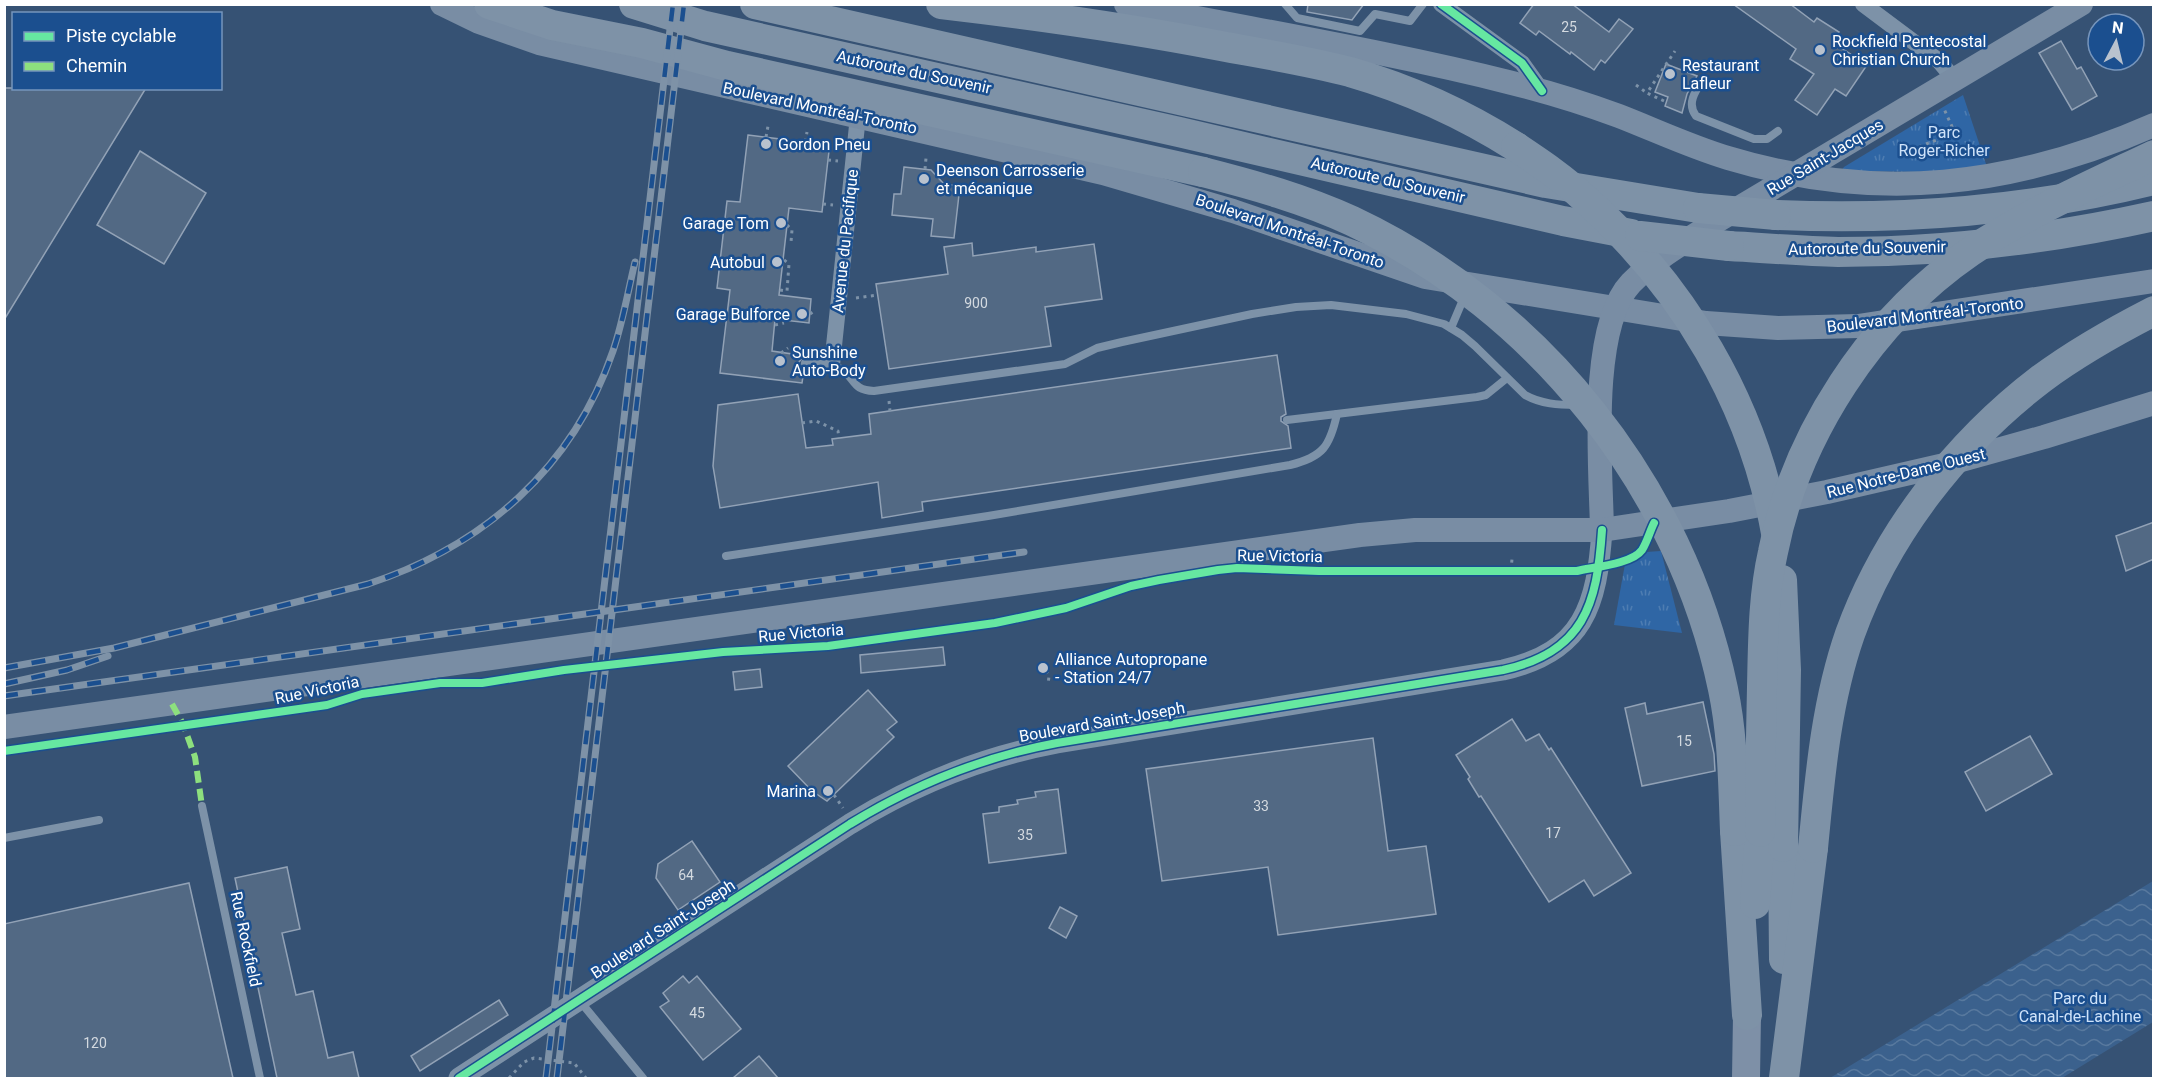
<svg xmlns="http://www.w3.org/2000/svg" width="2158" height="1083" viewBox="0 0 2158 1083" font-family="Roboto,sans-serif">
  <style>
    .grass { fill: url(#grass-tufts) }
    .water { fill: url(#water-waves) }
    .building { fill: #526984; stroke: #92a2b6; stroke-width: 1.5 }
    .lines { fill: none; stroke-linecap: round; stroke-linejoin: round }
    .path { stroke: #7d92a8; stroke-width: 3; stroke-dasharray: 3 4.5; stroke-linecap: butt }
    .service { stroke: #7d92a8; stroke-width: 8 }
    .minor { stroke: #7d92a8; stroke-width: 16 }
    .tertiary { stroke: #7d92a8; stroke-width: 21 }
    .secondary { stroke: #798da4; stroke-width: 24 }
    .trunk { stroke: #7e90a7; stroke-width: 28 }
    .motorway { stroke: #7e92a7; stroke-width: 30 }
    .rail-casing { stroke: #7e92a7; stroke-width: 7 }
    .rail { stroke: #1b4f8f; stroke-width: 4.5; stroke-dasharray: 14; stroke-linecap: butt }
    .motorway-bridge { stroke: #7e92a7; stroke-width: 30 }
    .quiet { stroke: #8de07e; stroke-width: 6; stroke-dasharray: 12 6; stroke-linecap: butt }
    .cycleway-casing { stroke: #1b4f8f; stroke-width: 11 }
    .cycleway { stroke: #66e7a1; stroke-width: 8 }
    .poi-dot { fill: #b9c2ce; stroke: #1b4f8f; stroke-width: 2 }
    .labels { text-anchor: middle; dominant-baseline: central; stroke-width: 5; stroke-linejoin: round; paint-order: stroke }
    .number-label { font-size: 14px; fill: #d4dae0 }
    .poi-label { font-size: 16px; fill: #fff; stroke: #1b4f8f; text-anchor: start }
    .street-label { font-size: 16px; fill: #fff; stroke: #1b4f8f }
    .park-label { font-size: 16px; fill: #cfe3fa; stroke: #1b4f8f }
  </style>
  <defs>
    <pattern id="grass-tufts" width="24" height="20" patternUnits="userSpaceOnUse" patternTransform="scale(1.5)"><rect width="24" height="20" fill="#2f66a5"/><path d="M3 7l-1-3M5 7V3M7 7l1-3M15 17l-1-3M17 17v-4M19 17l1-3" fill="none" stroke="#4e7db2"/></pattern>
    <pattern id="water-waves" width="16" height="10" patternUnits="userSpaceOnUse" patternTransform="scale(1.5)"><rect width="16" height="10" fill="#3b618d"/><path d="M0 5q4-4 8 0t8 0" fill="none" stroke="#58799e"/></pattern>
  </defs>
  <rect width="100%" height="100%" fill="#365274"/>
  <g class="grass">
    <path d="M 1963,95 L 1987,167 L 1927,172 L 1841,171 L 1844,167 Z"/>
    <path d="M 1661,551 L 1682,633 L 1614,625 L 1625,564 L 1646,552 Z"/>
  </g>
  <path class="water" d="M 2153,881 L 2153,1022 L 2062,1078 L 1830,1078 Z"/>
  <g class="building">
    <path d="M 1308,4 L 1364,4 L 1352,20 L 1307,12 Z"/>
    <path d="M 1534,4 L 1572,4 L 1609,32 L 1619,19 L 1633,29 L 1605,63 L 1601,60 L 1594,70 L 1571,52 L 1570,54 L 1539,31 L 1536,35 L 1520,23 Z"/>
    <path d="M 1733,4 L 1790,4 L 1814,22 L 1817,18 L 1839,32 L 1832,42 L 1867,65 L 1846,96 L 1835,89 L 1817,115 L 1795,100 L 1814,74 L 1790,59 L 1796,49 Z"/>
    <path d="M 2061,41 L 2077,69 L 2081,67 L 2097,96 L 2072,110 L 2039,53 Z"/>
    <path d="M 1666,64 L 1697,76 L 1687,94 L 1682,113 L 1665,106 L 1668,97 L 1655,92 Z"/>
    <path d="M 4,88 L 146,88 L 4,320 Z"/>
    <path d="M 748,135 L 788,140 L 787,146 L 829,151 L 822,212 L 789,208 L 779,295 L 811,299 L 809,323 L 775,319 L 772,351 L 806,356 L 802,358 L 799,362 L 800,366 L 804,369 L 802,383 L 720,373 L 730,290 L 717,288 L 727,201 L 740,202 Z"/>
    <path d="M 140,151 L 206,193 L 164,264 L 97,225 Z"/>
    <path d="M 904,167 L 931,170 L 944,184 L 960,186 L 954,238 L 931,236 L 933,219 L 892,215 L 894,194 L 901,194 Z"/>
    <path d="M 972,243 L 973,256 L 1036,247 L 1036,252 L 1094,244 L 1102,299 L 1045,307 L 1051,346 L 889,369 L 876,284 L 948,274 L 944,247 Z"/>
    <path d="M 1277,355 L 1286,414 L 1281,417 L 1281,421 L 1288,426 L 1291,448 L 922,502 L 923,511 L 882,518 L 878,482 L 720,508 L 713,466 L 718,405 L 798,394 L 806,448 L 833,445 L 832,439 L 871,434 L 869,414 Z"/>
    <path d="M 2154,522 L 2154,559 L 2126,571 L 2116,536 Z"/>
    <path d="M 943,647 L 945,665 L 861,673 L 860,655 Z"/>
    <path d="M 760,669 L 762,687 L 735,690 L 733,672 Z"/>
    <path d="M 868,690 L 897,722 L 887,730 L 894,737 L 827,801 L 812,791 L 788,766 Z"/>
    <path d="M 1703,702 L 1714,754 L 1715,771 L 1642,786 L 1625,708 L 1645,703 L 1647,714 Z"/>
    <path d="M 1512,719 L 1526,741 L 1539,734 L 1549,750 L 1551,748 L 1631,873 L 1594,896 L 1584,880 L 1549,902 L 1481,796 L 1479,797 L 1468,779 L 1470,777 L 1456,755 Z"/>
    <path d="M 2030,736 L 2052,774 L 1986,811 L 1965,772 Z"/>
    <path d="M 1373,738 L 1388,851 L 1426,846 L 1436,914 L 1278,935 L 1268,867 L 1162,881 L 1146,769 Z"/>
    <path d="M 1058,789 L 1066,853 L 989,863 L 983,814 L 999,812 L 999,807 L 1018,804 L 1017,800 L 1036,797 L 1035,792 Z"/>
    <path d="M 692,841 L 720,882 L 678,910 L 656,878 L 658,864 Z"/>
    <path d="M 287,867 L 300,929 L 282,933 L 296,995 L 313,991 L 328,1058 L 353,1052 L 359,1078 L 277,1078 L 235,878 Z"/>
    <path d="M 189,883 L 233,1078 L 4,1078 L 4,924 Z"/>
    <path d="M 1060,907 L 1077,916 L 1066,938 L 1049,928 Z"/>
    <path d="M 683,976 L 689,983 L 697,976 L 741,1029 L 703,1060 L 660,1007 L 669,1001 L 663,993 Z"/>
    <path d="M 499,1000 L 508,1015 L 420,1071 L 411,1056 Z"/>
    <path d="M 759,1056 L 778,1078 L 733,1078 Z"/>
  </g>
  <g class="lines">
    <g class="path">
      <path d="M 1636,85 L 1647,93"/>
      <path d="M 1664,101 L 1647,93 L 1675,51"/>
      <path d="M 766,137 L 768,126"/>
      <path d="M 804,149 L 807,132"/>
      <path d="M 1905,152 L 1955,133 L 1944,109"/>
      <path d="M 828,160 L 838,161"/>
      <path d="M 925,169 L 926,158"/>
      <path d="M 823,204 L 833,205"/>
      <path d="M 787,225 L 792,230 L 791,242"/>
      <path d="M 780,290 L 787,291 L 789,264 L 783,259"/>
      <path d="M 856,298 L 878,295"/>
      <path d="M 810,314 L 814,311"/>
      <path d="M 775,325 L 784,323"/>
      <path d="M 781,353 L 788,348"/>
      <path d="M 889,401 L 890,411"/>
      <path d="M 802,423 L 816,421 L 838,431 L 839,438"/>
      <path d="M 1511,570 L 1512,559"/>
      <path d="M 1046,671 L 1049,676 L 1048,685"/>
      <path d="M 834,795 L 843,808"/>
      <path d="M 509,1078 L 524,1062 L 534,1058 L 574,1063 L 586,1078"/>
    </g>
    <g class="service">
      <path d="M 1285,4 L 1297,18 L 1360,31 L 1375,14 L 1410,21 L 1423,4"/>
      <path d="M 1704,78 C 1696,90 1686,103 1696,116 L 1754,139 L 1767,139 L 1778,131"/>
      <path d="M 1451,328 L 1465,295"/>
      <path d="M 805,363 C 817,364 833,363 843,370 C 856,381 853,390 874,391 L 1065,364 L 1097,348 L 1122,342 L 1252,314 L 1296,307 L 1331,305 L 1406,314 L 1444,324 L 1462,335 L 1475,346 L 1525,395 C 1541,404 1558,405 1577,405"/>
      <path d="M 1287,420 L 1477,397 L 1486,395 L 1507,378"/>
      <path d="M 726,556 L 988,516 L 1290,465 C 1323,457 1330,446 1337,414"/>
      <path d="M 202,806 L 260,1078"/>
      <path d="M 4,838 L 99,820"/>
      <path d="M 579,1000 L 643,1078"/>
    </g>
    <g class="minor">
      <path d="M 1441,4 L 1522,63 L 1542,91"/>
      <path d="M 1863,4 L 1939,61 L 1955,80"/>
      <path d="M 832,365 L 858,116"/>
    </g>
    <path class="tertiary" d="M 459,1078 L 850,824 C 915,784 982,757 1057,743 L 1503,670 C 1584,652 1597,605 1602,530"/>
    <g class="secondary">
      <path d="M 442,4 L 479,22 L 539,43 L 1103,173 L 1233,211 L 1425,277 L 1706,323 L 1778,328 L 1858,326 L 2154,281"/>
      <path d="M 1126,4 C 1254,30 1385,51 1512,83 C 1548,92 1584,103 1619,116 C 1655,130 1691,147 1728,158 C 1877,203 2013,187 2154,125"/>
      <path d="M 1602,530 C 1601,470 1588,328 1631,283 C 1655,258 1688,240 1717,221 L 2081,4"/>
      <path d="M 4,727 L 1360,535 L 1415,530 L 1602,530 L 1729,511 L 1827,492 L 1940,466 L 2044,437 L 2154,403"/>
    </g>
    <path class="trunk" d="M 1746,1078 L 1747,1015"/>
    <g class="motorway">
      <path d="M 489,4 L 552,25 L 642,43 L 727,66 L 1203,172"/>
      <path d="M 634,4 L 705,26 L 1179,132 L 1563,221 L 1631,234"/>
      <path d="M 755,4 L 1546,183 L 1698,208"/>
      <path d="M 941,4 C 1035,15 1128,28 1221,46 C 1264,54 1308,61 1350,72 C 1409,89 1464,114 1516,147"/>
      <path d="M 1776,215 C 1905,220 2028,211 2154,180"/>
      <path d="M 1729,246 C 1765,248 1801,251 1838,252 C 1944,252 2050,239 2154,216"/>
      <path d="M 1735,831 L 1747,1015"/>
      <path d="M 1783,847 L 1784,959"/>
      <path d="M 1755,904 L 1760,832"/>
      <path d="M 1784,1078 L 1813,848"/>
    </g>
    <g class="rail-casing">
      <g id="rail">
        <path d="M 4,668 L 114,648 L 368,584 C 484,546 573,468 613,351 C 623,322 628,291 635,262"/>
        <path d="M 4,684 L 67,670 L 108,656"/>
        <path d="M 4,696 L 1024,552"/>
        <path d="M 546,1078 L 673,4"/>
        <path d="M 557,1078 L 684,4"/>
      </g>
    </g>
    <use href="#rail" class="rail"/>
    <g class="motorway-bridge">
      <path d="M 1516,147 C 1540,163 1564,179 1585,199 C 1683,286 1753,403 1776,533"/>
      <path d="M 1203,172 C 1254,185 1304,199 1352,221 C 1539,309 1681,487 1723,689 C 1733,736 1733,783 1735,831"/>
      <path d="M 1698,208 L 1776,215"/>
      <path d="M 1640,236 L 1729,246"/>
      <path d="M 1782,580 L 1786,670 L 1783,847"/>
      <path d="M 1760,832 C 1760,783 1761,735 1762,687 C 1763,642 1763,596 1773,552 C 1796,435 1871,320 1970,252 C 2027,213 2091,185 2154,155"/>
      <path d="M 1813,848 C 1820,776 1826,703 1850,634 C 1886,534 1957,443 2041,379 C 2076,353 2115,331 2154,311"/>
    </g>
    <path class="quiet" d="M 172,704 L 183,724 L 195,757 L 202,806"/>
    <g class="cycleway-casing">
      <g id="cycleway">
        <path d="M 1441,4 L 1522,63 L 1542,91"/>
        <path d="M 4,751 L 327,705 L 362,694 L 440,683 L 482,683 L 564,670 L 723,652 L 828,646 L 995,623 L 1066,608 L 1131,586 L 1159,580 L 1218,570 L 1237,568 L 1319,571 L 1577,571 C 1594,567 1632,564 1642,550 C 1647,542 1650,531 1654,523"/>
        <path d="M 459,1078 L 850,824 C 915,784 982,757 1057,743 L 1503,670 C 1584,652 1597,605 1602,530"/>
      </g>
    </g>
    <use href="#cycleway" class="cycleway"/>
  </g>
  <g class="poi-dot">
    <circle cx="1820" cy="50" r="6"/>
    <circle cx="1670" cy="74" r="6"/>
    <circle cx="766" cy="144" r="6"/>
    <circle cx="924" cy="179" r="6"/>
    <circle cx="781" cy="223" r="6"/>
    <circle cx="777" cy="262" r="6"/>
    <circle cx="802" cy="314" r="6"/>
    <circle cx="780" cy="361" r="6"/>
    <circle cx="1043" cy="668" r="6"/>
    <circle cx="828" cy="791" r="6"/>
  </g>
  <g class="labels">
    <g class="number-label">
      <text x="1569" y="27">25</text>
      <text x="976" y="303">900</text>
      <text x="1684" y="741">15</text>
      <text x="1261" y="806">33</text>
      <text x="1553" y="833">17</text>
      <text x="1025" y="835">35</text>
      <text x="686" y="875">64</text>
      <text x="697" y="1013">45</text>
      <text x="95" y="1043">120</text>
    </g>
    <g class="poi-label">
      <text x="1832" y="41">Rockfield Pentecostal<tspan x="1832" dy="18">Christian Church</tspan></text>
      <text x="1682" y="65">Restaurant<tspan x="1682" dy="18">Lafleur</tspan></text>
      <text x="778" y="144">Gordon Pneu</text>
      <text x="936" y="170">Deenson Carrosserie<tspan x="936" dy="18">et mécanique</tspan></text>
      <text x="769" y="223" text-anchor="end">Garage Tom</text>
      <text x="765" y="262" text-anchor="end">Autobul</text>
      <text x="790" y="314" text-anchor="end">Garage Bulforce</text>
      <text x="792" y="352">Sunshine<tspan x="792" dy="18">Auto-Body</tspan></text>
      <text x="1055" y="659">Alliance Autopropane<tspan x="1055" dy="18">- Station 24/7</tspan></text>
      <text x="816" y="791" text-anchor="end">Marina</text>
    </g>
    <g class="street-label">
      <text transform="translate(914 72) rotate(12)">Autoroute du Souvenir</text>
      <text transform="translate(820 108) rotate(12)">Boulevard Montréal-Toronto</text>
      <text transform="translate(1825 157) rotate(-31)">Rue Saint-Jacques</text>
      <text transform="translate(1388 180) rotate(13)">Autoroute du Souvenir</text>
      <text transform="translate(1290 231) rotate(19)">Boulevard Montréal-Toronto</text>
      <text transform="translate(845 241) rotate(-84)">Avenue du Pacifique</text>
      <text transform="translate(1867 248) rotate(-1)">Autoroute du Souvenir</text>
      <text transform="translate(1925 315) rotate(-7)">Boulevard Montréal-Toronto</text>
      <text transform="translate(1906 473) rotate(-14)">Rue Notre-Dame Ouest</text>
      <text transform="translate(1280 556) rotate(1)">Rue Victoria</text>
      <text transform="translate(801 633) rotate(-5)">Rue Victoria</text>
      <text transform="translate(317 690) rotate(-12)">Rue Victoria</text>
      <text transform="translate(1102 722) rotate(-10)">Boulevard Saint-Joseph</text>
      <text transform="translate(663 929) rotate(-33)">Boulevard Saint-Joseph</text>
      <text transform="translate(246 939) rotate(78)">Rue Rockfield</text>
    </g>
    <g class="park-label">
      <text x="1944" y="132">Parc<tspan x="1944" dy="18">Roger-Richer</tspan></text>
      <text x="2080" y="998">Parc du<tspan x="2080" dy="18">Canal-de-Lachine</tspan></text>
    </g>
  </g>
  <rect width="2158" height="1083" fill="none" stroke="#ffffff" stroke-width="12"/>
  <rect x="12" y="12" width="210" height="78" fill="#1b4f8f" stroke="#7695bc" stroke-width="1.5"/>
  <rect x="24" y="32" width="30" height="9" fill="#66e7a1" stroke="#7695bc" stroke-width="1.5"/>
  <text x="66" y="42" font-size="18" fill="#ffffff">Piste cyclable</text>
  <rect x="24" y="62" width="30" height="9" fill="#8de07e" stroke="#7695bc" stroke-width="1.5"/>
  <text x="66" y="72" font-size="18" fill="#ffffff">Chemin</text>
  <g transform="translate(2116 42) rotate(7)"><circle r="28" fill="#1b4f8f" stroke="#7695bc" stroke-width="1.5"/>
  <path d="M0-4.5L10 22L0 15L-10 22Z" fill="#b9c2ce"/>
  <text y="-9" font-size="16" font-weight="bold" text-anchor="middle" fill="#ffffff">N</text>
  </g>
</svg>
